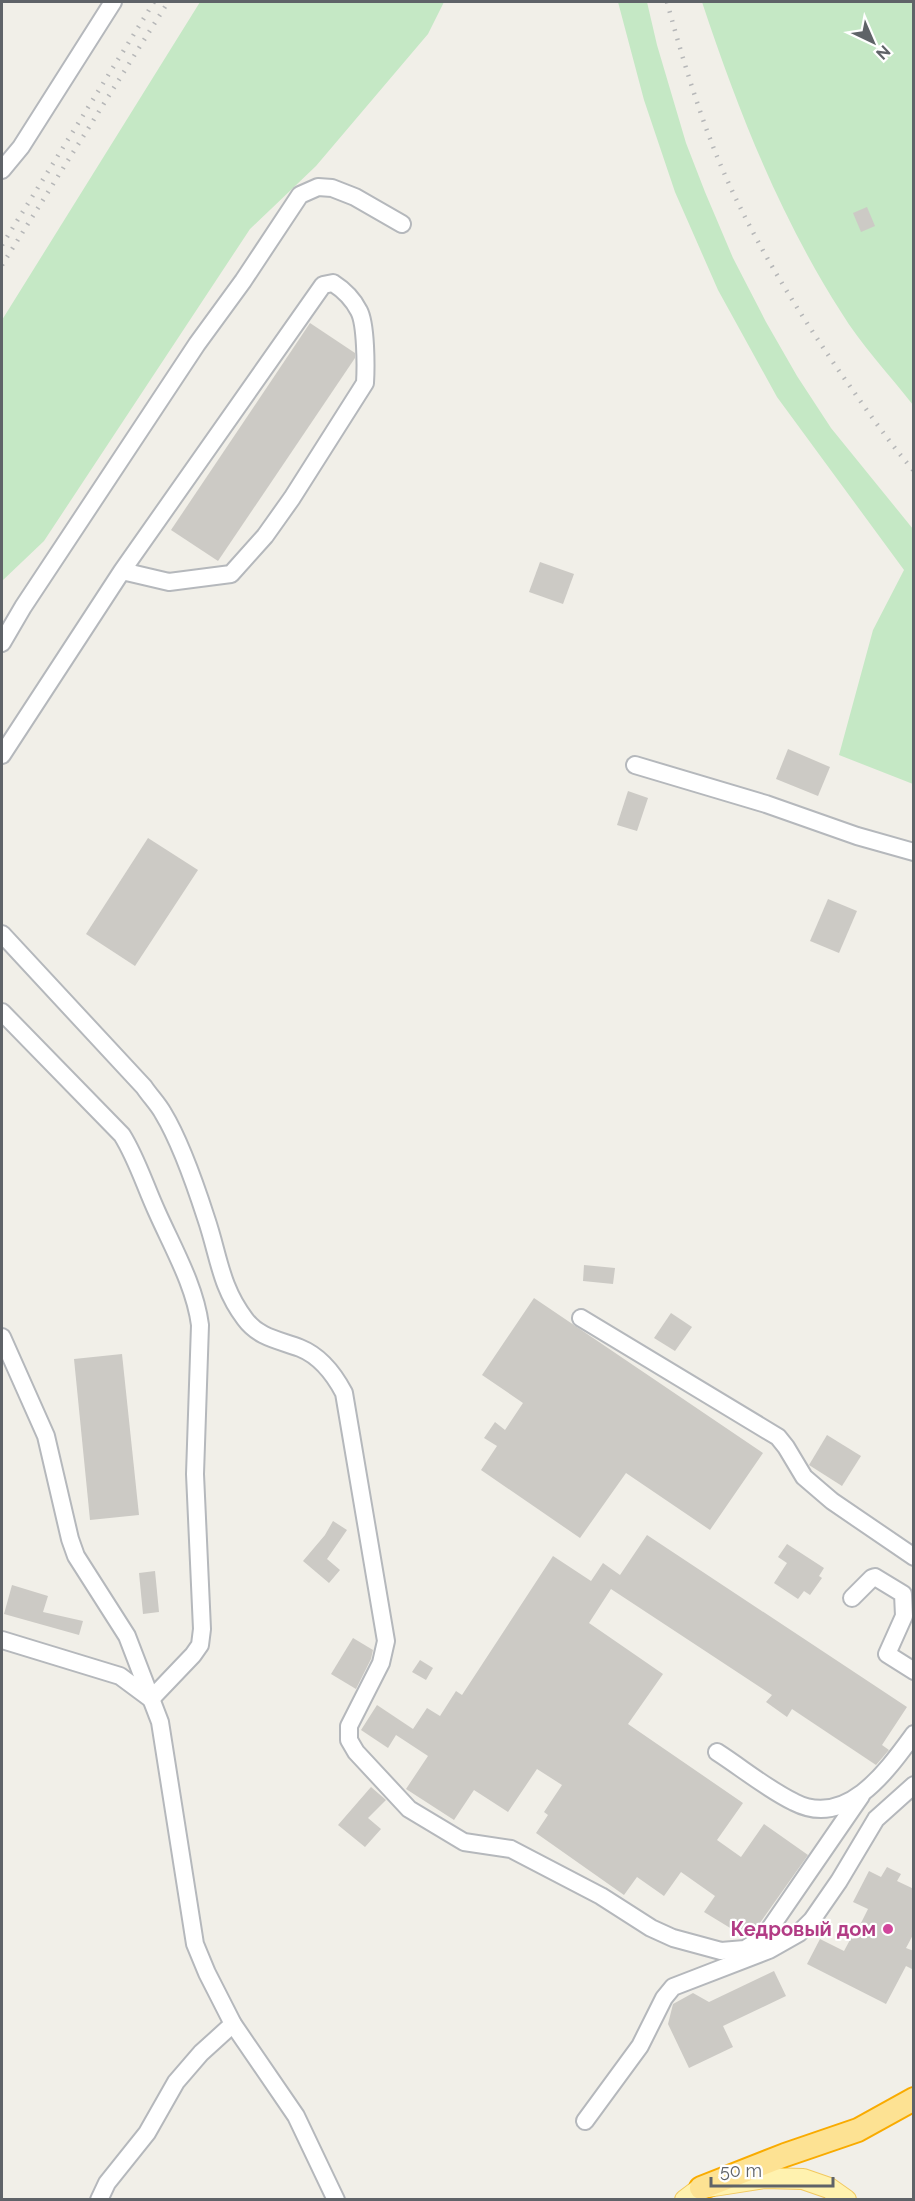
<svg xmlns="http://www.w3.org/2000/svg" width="915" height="2201" viewBox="0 0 915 2201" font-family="Raleway,sans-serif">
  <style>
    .green { fill: #c5e8c5 }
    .building { fill: #cccac5 }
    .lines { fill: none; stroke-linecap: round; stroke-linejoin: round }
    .minor-casing { stroke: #b5b8bc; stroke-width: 20 }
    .major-casing { stroke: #f2c960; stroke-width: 22 }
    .highway-casing { stroke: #f9ab00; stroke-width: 26 }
    .minor { stroke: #fff; stroke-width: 16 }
    .major { stroke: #fff2af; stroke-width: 20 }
    .highway { stroke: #fde293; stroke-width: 22 }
    .rail { stroke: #b6b7b8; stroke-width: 4.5; stroke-dasharray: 1.5 8; stroke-linecap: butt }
    .hotel-dot { fill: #d1479c; stroke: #fff; stroke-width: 2 }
    .labels { text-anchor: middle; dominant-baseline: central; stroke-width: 4.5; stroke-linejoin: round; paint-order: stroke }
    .hotel-label { font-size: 20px; font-weight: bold; fill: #b23c85; stroke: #fff; text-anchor: end }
  </style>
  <rect width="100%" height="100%" fill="#f1efe8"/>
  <g class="green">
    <path d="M 200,2 L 444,2 L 428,34 L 316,166 L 250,229 L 44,541 L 2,581 L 2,320 Z"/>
    <path d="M 618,2 L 647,2 L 657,45 L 686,143 L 705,192 L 733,258 L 766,322 L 797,376 L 831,428 L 913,529 L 913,784 L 839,755 L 873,630 L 904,570 L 777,397 L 718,290 L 675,192 L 644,100 Z"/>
    <path d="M 702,2 L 913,2 L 913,405 C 889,374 861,345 841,312 C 779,215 738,110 702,2 Z"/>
  </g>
  <g class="building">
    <path d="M 867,207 L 875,226 L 861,232 L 853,213 Z"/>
    <path d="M 310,323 L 355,353 L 355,358 L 218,561 L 171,530 Z"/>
    <path d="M 540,562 L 574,574 L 563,604 L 529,592 Z"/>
    <path d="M 788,749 L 830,767 L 818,796 L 776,779 Z"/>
    <path d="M 628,791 L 648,798 L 637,831 L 617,825 Z"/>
    <path d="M 148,838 L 198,870 L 135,966 L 86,934 Z"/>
    <path d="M 828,899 L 857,911 L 839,953 L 810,941 Z"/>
    <path d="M 584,1265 L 615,1268 L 613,1284 L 583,1281 Z"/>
    <path d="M 534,1298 L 763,1453 L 710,1530 L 626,1473 L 580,1538 L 481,1470 L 497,1446 L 484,1438 L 495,1422 L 505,1430 L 523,1403 L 482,1375 Z"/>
    <path d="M 671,1313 L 692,1327 L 675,1351 L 654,1338 Z"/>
    <path d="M 122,1354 L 139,1515 L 90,1520 L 74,1359 Z"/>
    <path d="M 827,1435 L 861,1456 L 842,1486 L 809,1465 Z"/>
    <path d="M 333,1521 L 347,1530 L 327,1559 L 340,1570 L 329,1583 L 303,1561 L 325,1535 Z"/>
    <path d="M 647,1535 L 907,1707 L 882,1745 L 889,1750 L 876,1765 L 792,1709 L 787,1717 L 766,1702 L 772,1695 L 611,1589 L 589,1623 L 663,1674 L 628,1724 L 743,1803 L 717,1840 L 741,1857 L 764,1824 L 808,1855 L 755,1930 L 745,1937 L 704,1912 L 715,1896 L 681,1872 L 664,1896 L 637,1877 L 624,1895 L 536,1833 L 548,1815 L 544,1812 L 562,1785 L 537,1769 L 508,1812 L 474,1790 L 454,1820 L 406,1789 L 428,1756 L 396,1735 L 388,1748 L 361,1730 L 377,1705 L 413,1729 L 427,1708 L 440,1716 L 456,1691 L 462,1695 L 553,1556 L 591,1581 L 603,1563 L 620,1575 Z"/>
    <path d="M 787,1544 L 824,1568 L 819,1576 L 822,1578 L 810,1595 L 804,1591 L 798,1599 L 774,1583 L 787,1563 L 778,1557 Z"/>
    <path d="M 155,1571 L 159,1612 L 143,1614 L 139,1573 Z"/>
    <path d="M 12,1585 L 48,1596 L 43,1612 L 83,1621 L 79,1635 L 4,1614 Z"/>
    <path d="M 353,1638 L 373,1650 L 371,1659 L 356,1689 L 331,1674 Z"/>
    <path d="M 420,1660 L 433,1668 L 426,1680 L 412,1672 Z"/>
    <path d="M 371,1787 L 386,1800 L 368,1818 L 381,1829 L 365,1847 L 338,1825 Z"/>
    <path d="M 887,1867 L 901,1874 L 897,1881 L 914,1889 L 914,1933 L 906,1948 L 914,1951 L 914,1970 L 906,1966 L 886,2004 L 807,1964 L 820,1939 L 844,1951 L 851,1938 L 853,1939 L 868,1909 L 853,1902 L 869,1871 L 881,1877 Z"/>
    <path d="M 774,1971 L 786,1996 L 723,2026 L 733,2047 L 689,2068 L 668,2024 L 673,2004 L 693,1993 L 709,2002 Z"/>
  </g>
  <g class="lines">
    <g class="minor-casing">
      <g id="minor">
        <path d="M 2,170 L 21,147 L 113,2"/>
        <path d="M 2,643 L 23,607 L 197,344 L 243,281 L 300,195 L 318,187 L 332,188 L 355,197 L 402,224"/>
        <path d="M 2,755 L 122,571 L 323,285 L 333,283 C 344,290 353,299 359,311 C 366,324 366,367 365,383 L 292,498 L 265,536 L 231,574 L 169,582 L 122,571"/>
        <path d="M 635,765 L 766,804 L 857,836 L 914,852"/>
        <path d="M 2,934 L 144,1087 C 150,1096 158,1104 163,1113 C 180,1141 196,1187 206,1218 C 219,1256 220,1286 245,1319 C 259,1338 279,1340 300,1348 C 320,1356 334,1374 344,1393 L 386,1641 L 381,1663 L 349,1726 L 349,1740 L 356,1752 L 409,1809 L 464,1842 L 511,1849 L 601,1896 L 651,1928 L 673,1938 L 721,1951 L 745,1949 L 764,1937 L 861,1796"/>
        <path d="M 2,1012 L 122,1135 C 137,1159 145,1186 157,1212 C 173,1248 195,1286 200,1325 L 195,1474 L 202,1629 L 200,1645 L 193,1655 L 151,1699"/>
        <path d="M 581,1318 L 778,1437 L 786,1447 L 804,1477 L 832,1501 L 914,1557"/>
        <path d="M 2,1337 L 46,1436 L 70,1539 L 76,1556 L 127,1636 L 160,1722 L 195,1944 L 207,1973 L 233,2024 L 296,2116 L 336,2200"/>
        <path d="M 852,1598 L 872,1578 L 875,1577 L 903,1594 L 904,1616 L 887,1654 L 914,1671"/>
        <path d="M 2,1640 L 120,1676 L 151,1699"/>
        <path d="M 717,1752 C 742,1768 767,1789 794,1802 C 846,1829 887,1771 914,1734"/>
        <path d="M 585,2121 L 640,2046 L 664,1998 L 673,1987 L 769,1950 L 799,1933 L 812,1920 L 839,1881 L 876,1819 L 914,1785"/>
        <path d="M 99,2200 L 107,2183 L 147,2133 L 176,2082 L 201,2053 L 233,2024"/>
      </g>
    </g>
    <g class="major-casing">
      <path id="major" d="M 685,2200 L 701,2188 L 765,2178 L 803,2179 L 829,2188 L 846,2200"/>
    </g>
    <g class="highway-casing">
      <path id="highway" d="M 701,2188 L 785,2155 L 858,2130 L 914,2099"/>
    </g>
    <use href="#minor" class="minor"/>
    <use href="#major" class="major"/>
    <use href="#highway" class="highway"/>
    <g class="rail">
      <path d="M 667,2 C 681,53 696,104 716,154 C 747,230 791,301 837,368 C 862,403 886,439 914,471"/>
      <path d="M 2,245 L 154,2"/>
      <path d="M 2,265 L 168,2"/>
    </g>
  </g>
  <circle class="hotel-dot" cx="888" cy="1929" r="6"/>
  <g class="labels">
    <g class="hotel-label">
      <text x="876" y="1929">Кедровый дом</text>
    </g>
  </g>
  <rect width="915" height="2201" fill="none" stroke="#5f6368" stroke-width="6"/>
  <g transform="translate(873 42) rotate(136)" stroke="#ffffff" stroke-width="4.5" paint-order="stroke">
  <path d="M0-4.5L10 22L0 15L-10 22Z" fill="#5f6368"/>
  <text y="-9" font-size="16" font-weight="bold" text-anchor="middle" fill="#5f6368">N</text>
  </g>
  <path d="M711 2177v9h122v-9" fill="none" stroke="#5f6368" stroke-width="3"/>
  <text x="720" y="2177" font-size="18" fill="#5f6368" stroke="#ffffff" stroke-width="4.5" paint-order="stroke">50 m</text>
</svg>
